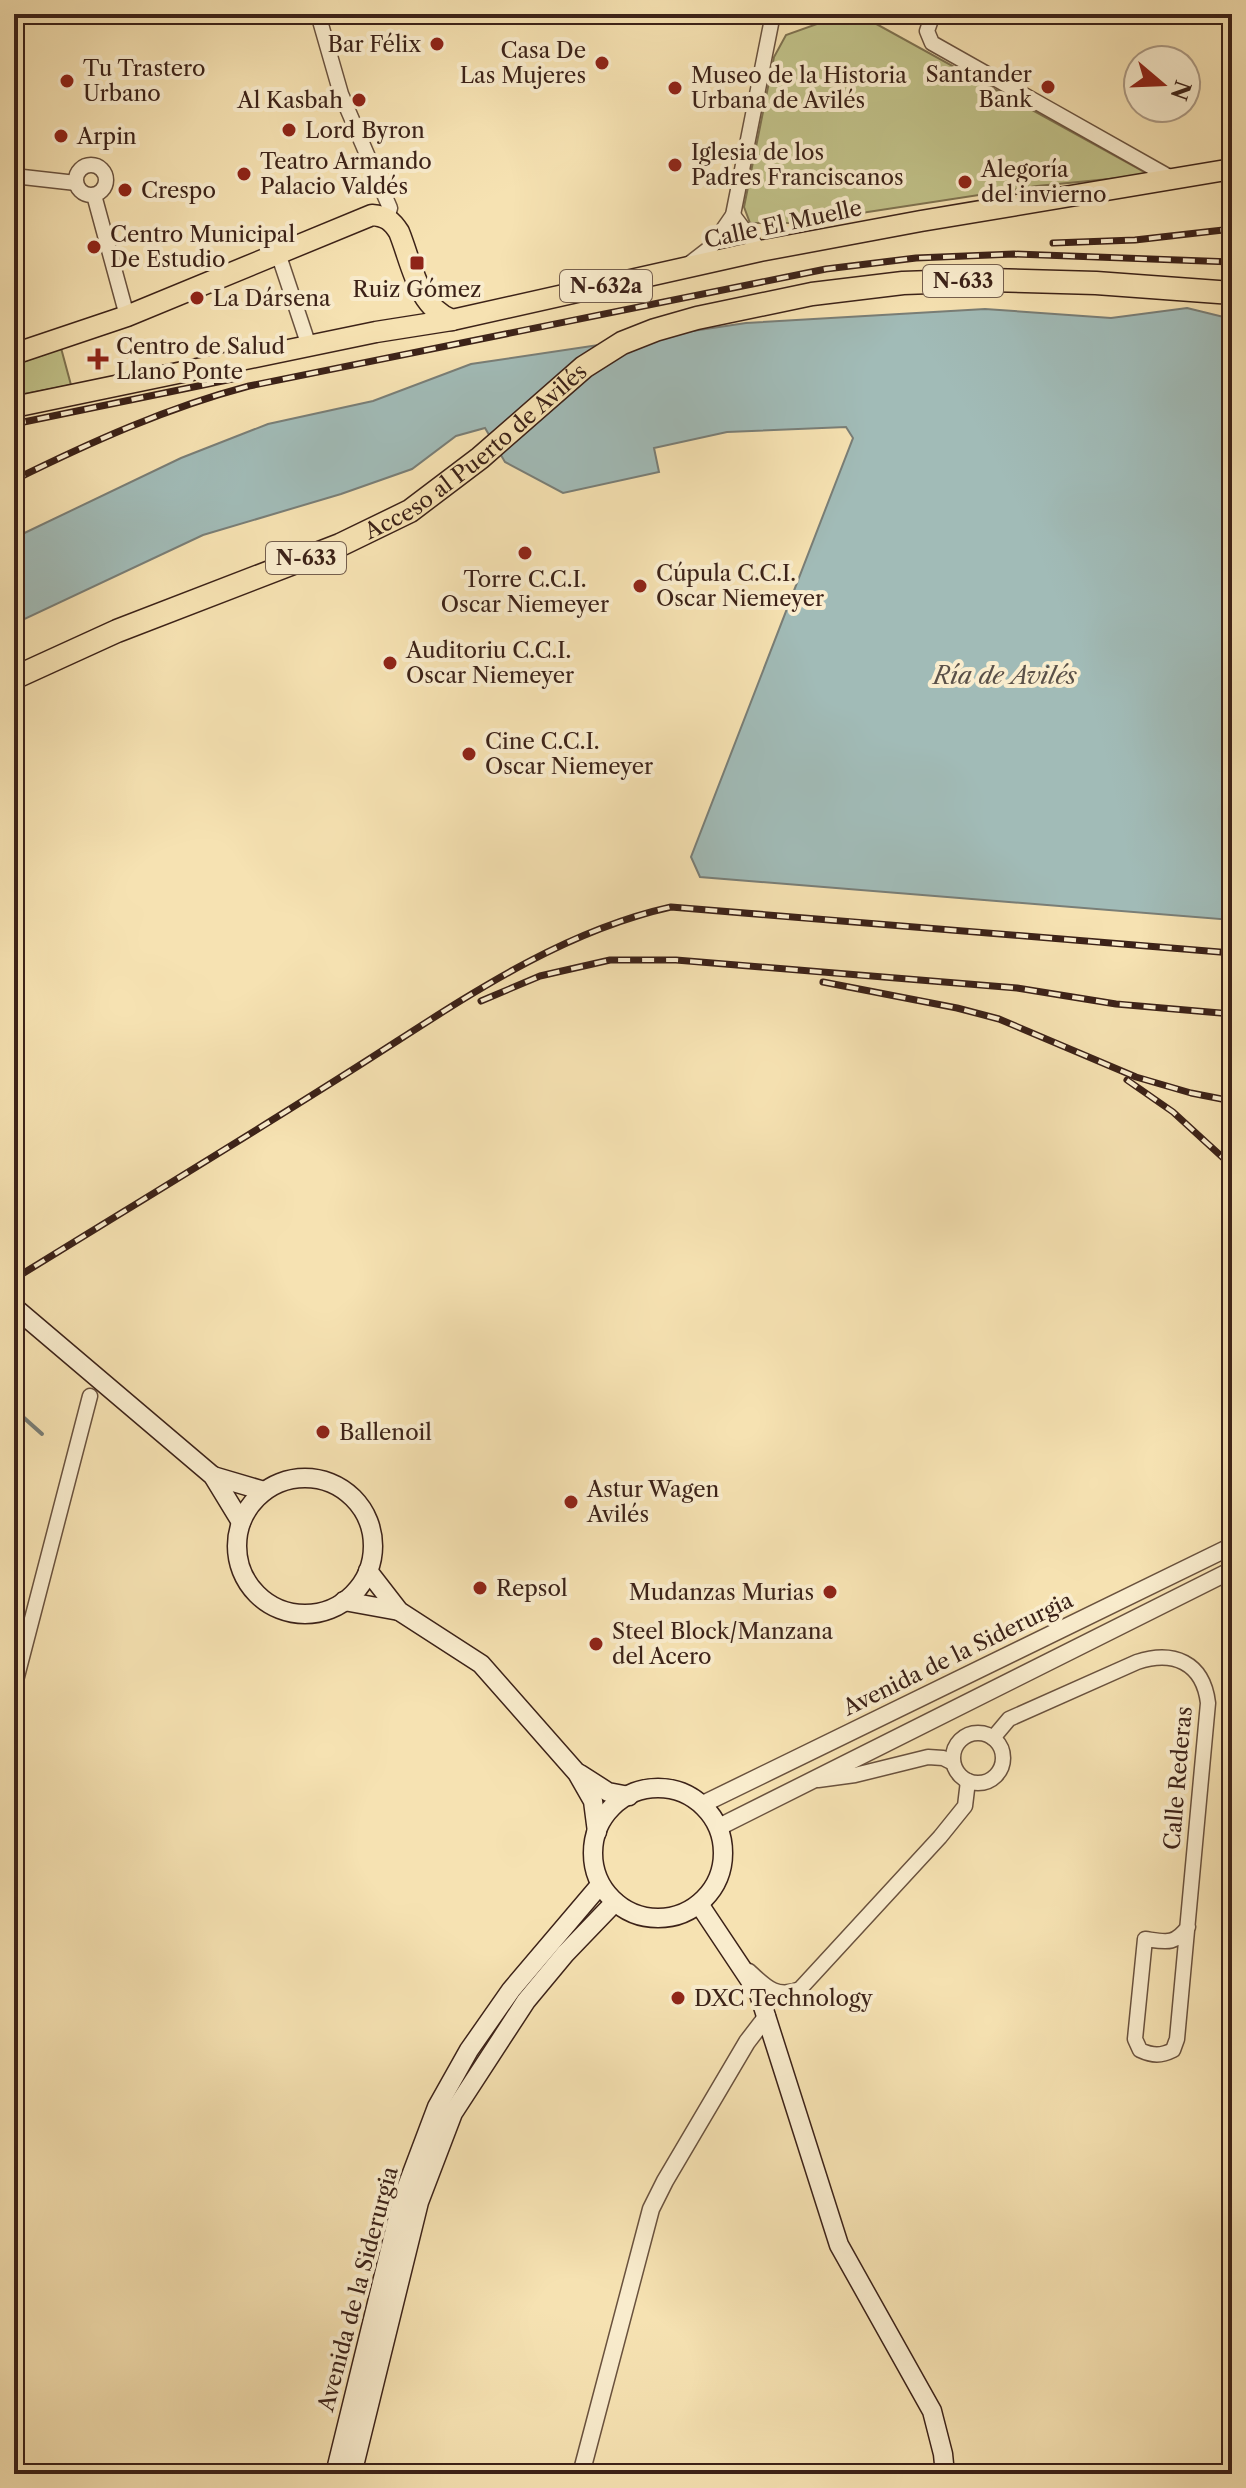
<svg xmlns="http://www.w3.org/2000/svg" width="1246" height="2488" viewBox="0 0 1246 2488" font-family="'Libre Caslon Text',serif">
  <style>
    .green { fill: #c1c289; stroke: #7e7250; stroke-width: 2 }
    .water { fill: #a1bbb7; stroke: #797e77; stroke-width: 2 }
    .lines { fill: none; stroke-linecap: round; stroke-linejoin: round }
    .stream { stroke: #797e77; stroke-width: 4 }
    .minor-casing { stroke: #6a523e; stroke-width: 17 }
    .tertiary-casing { stroke: #6a523e; stroke-width: 19 }
    .secondary-casing { stroke: #3c2218; stroke-width: 21 }
    .primary-casing { stroke: #3c2218; stroke-width: 23 }
    .trunk-casing { stroke: #3c2218; stroke-width: 25 }
    .minor { stroke: #f9eccd; stroke-width: 14 }
    .tertiary { stroke: #f9eccd; stroke-width: 16 }
    .secondary { stroke: #f9eccd; stroke-width: 18 }
    .primary { stroke: #f6e2b2; stroke-width: 20 }
    .trunk { stroke: #f6e2b2; stroke-width: 22 }
    .rail-casing { stroke: #3c2218; stroke-width: 7 }
    .rail { stroke: #f9eccd; stroke-width: 4; stroke-dasharray: 12; stroke-linecap: butt }
    .poi-dot { fill: #8f2418; stroke: #f9eccd; stroke-width: 3 }
    .labels { text-anchor: middle; dominant-baseline: central; stroke-width: 8; stroke-linejoin: round; paint-order: stroke }
    .shield { fill: #f9eccd; stroke: #755f4e; stroke-width: 2 }
    .shield-label { font-size: 20px; font-weight: bold; fill: #3c2218 }
    .poi-label { font-size: 22px; fill: #3c2218; stroke: #f9eccd; text-anchor: start }
    .street-label { font-size: 22px; fill: #3c2218; stroke: #f9eccd }
    .water-label { font-size: 24px; font-style: italic; fill: #5a5048; stroke: #f9eccd }
  </style>
  <rect width="100%" height="100%" fill="#f6e2b2"/>
  <filter id="stains"><feTurbulence type="fractalNoise" baseFrequency=".0025" numOctaves="4"/><feColorMatrix values="0 0 0 0 .2 0 0 0 0 .09 0 0 0 0 .02 0 0 0 .5 -.17"/></filter>
  <radialGradient id="worn" r=".72"><stop offset=".6" stop-color="#630" stop-opacity="0"/><stop offset="1" stop-color="#630" stop-opacity=".3"/></radialGradient>
  <g class="green">
    <path d="M 842,15 L 871,21 L 1150,175 L 1037,186 L 796,223 L 750,223 L 744,207 L 774,57 L 786,35 Z"/>
    <path d="M 61,348 L 71,385 L 14,396 L 14,365 Z"/>
  </g>
  <path class="water" d="M 1187,308 L 1232,319 L 1232,920 L 700,877 L 691,857 L 853,438 L 846,427 L 727,432 L 654,448 L 659,472 L 563,493 L 505,462 L 485,428 L 456,436 L 412,469 L 341,494 L 203,535 L 14,624 L 14,538 L 181,458 L 268,424 L 373,401 L 471,364 L 746,323 L 985,309 L 1111,318 Z"/>
  <g class="lines">
    <path class="stream" d="M 14,1409 L 42,1434"/>
    <g class="minor-casing">
      <g id="minor">
        <path d="M 318,14 L 341,94 L 390,208 L 387,218"/>
        <path d="M 933,14 L 927,31 L 932,43 L 1173,179"/>
        <circle cx="91" cy="180" r="15"/>
        <path d="M 14,176 L 76,183"/>
        <path d="M 94,195 L 127,316"/>
        <path d="M 733,215 L 760,251"/>
        <path d="M 278,253 L 309,346"/>
        <path d="M 689,264 L 711,247 L 733,215 L 773,14"/>
        <path d="M 14,1688 L 90,1396"/>
        <circle cx="978" cy="1758" r="25"/>
        <path d="M 993,1738 L 1009,1719 L 1137,1662 C 1173,1650 1203,1662 1208,1703 L 1177,2039 L 1173,2050 C 1161,2056 1153,2056 1140,2050 L 1135,2039 L 1145,1939 C 1167,1942 1174,1945 1188,1927"/>
        <path d="M 818,1780 L 855,1775 L 928,1757 L 943,1758 L 953,1763"/>
        <path d="M 749,1971 C 766,1987 777,1999 800,1989 L 940,1837 L 965,1806 L 968,1781"/>
      </g>
    </g>
    <g class="tertiary-casing">
      <g id="tertiary">
        <path d="M 703,1804 L 1232,1546"/>
        <path d="M 719,1827 L 1232,1570"/>
        <path d="M 581,2474 L 651,2209 L 665,2181 L 747,2042 L 767,2016"/>
      </g>
    </g>
    <g class="secondary-casing">
      <g id="secondary">
        <path d="M 14,1307 L 213,1476 L 241,1522"/>
        <path d="M 213,1476 L 264,1491"/>
        <circle cx="305" cy="1546" r="68"/>
        <path d="M 368,1571 L 399,1611 L 481,1664 L 577,1773 L 593,1801 L 597,1832"/>
        <path d="M 344,1601 L 399,1611"/>
        <path d="M 580,1774 L 608,1792 L 629,1796"/>
        <circle cx="658" cy="1853" r="65"/>
        <path d="M 699,1904 L 759,1994 L 839,2245 L 932,2411 L 943,2454 L 945,2474"/>
        <path d="M 335,2474 L 403,2197 L 437,2107 L 469,2050 L 511,1990 L 600,1885"/>
        <path d="M 352,2474 L 419,2202 L 453,2113 L 526,2001 L 565,1954 L 615,1902"/>
      </g>
    </g>
    <g class="primary-casing">
      <g id="primary">
        <path d="M 14,354 L 127,316 L 372,215 C 386,216 392,221 399,232 C 412,264 417,306 452,320"/>
        <path d="M 14,407 L 376,332 L 452,320 L 760,251 L 921,221 L 1232,169"/>
      </g>
    </g>
    <g class="trunk-casing">
      <g id="trunk">
        <path id="s1" d="M 14,678 L 117,631 L 340,545 L 410,511 L 480,458 L 584,367 L 622,343 L 655,330 L 697,318 L 812,294 L 903,283 L 989,280 L 1096,283 L 1232,293"/>
      </g>
    </g>
    <use href="#minor" class="minor"/>
    <use href="#tertiary" class="tertiary"/>
    <use href="#secondary" class="secondary"/>
    <use href="#primary" class="primary"/>
    <use href="#trunk" class="trunk"/>
    <g class="rail-casing">
      <g id="rail">
        <path d="M 1053,243 L 1135,240 L 1232,229"/>
        <path d="M 14,424 L 237,378"/>
        <path d="M 14,480 C 91,442 166,408 249,386 L 826,269 L 916,258 L 1014,254 L 1232,262"/>
        <path d="M 823,982 L 957,1008 L 999,1019 L 1136,1077 L 1191,1093 L 1232,1101"/>
        <path d="M 481,1001 L 540,976 L 610,960 L 676,960 L 1017,988 L 1116,1004 L 1232,1014"/>
        <path d="M 1127,1080 L 1173,1112 L 1232,1166"/>
        <path d="M 14,1279 C 124,1211 235,1144 344,1075 C 448,1010 550,934 671,907 L 1232,953"/>
      </g>
    </g>
    <use href="#rail" class="rail"/>
  </g>
  <g class="poi-dot">
    <circle cx="437" cy="44" r="8"/>
    <circle cx="602" cy="63" r="8"/>
    <circle cx="67" cy="81" r="8"/>
    <circle cx="1048" cy="87" r="8"/>
    <circle cx="675" cy="88" r="8"/>
    <circle cx="359" cy="100" r="8"/>
    <circle cx="289" cy="130" r="8"/>
    <circle cx="61" cy="136" r="8"/>
    <circle cx="675" cy="165" r="8"/>
    <circle cx="244" cy="174" r="8"/>
    <circle cx="965" cy="182" r="8"/>
    <circle cx="125" cy="190" r="8"/>
    <circle cx="94" cy="247" r="8"/>
    <rect x="409" y="255" width="16" height="16" rx="4"/>
    <circle cx="197" cy="298" r="8"/>
    <path d="M94 347h8v8h8v8h-8v8h-8v-8h-8v-8h8z"/>
    <circle cx="525" cy="553" r="8"/>
    <circle cx="640" cy="586" r="8"/>
    <circle cx="390" cy="663" r="8"/>
    <circle cx="469" cy="754" r="8"/>
    <circle cx="323" cy="1432" r="8"/>
    <circle cx="571" cy="1502" r="8"/>
    <circle cx="480" cy="1588" r="8"/>
    <circle cx="830" cy="1592" r="8"/>
    <circle cx="596" cy="1644" r="8"/>
    <circle cx="678" cy="1998" r="8"/>
  </g>
  <g class="labels">
    <g class="shield">
      <rect x="923" y="265" width="80" height="32" rx="6"/>
      <rect x="560" y="270" width="92" height="32" rx="6"/>
      <rect x="266" y="542" width="80" height="32" rx="6"/>
    </g>
    <g class="shield-label">
      <text x="963" y="281">N-633</text>
      <text x="606" y="286">N-632a</text>
      <text x="306" y="558">N-633</text>
    </g>
    <g class="poi-label">
      <text x="421" y="44" text-anchor="end">Bar Félix</text>
      <text x="586" y="50" text-anchor="end">Casa De<tspan x="586" dy="25">Las Mujeres</tspan></text>
      <text x="83" y="68">Tu Trastero<tspan x="83" dy="25">Urbano</tspan></text>
      <text x="1032" y="74" text-anchor="end">Santander<tspan x="1032" dy="25">Bank</tspan></text>
      <text x="691" y="75">Museo de la Historia<tspan x="691" dy="25">Urbana de Avilés</tspan></text>
      <text x="343" y="100" text-anchor="end">Al Kasbah</text>
      <text x="305" y="130">Lord Byron</text>
      <text x="77" y="136">Arpin</text>
      <text x="691" y="152">Iglesia de los<tspan x="691" dy="25">Padres Franciscanos</tspan></text>
      <text x="260" y="161">Teatro Armando<tspan x="260" dy="25">Palacio Valdés</tspan></text>
      <text x="981" y="169">Alegoría<tspan x="981" dy="25">del invierno</tspan></text>
      <text x="141" y="190">Crespo</text>
      <text x="110" y="234">Centro Municipal<tspan x="110" dy="25">De Estudio</tspan></text>
      <text x="417" y="289" text-anchor="middle">Ruiz Gómez</text>
      <text x="213" y="298">La Dársena</text>
      <text x="116" y="346">Centro de Salud<tspan x="116" dy="25">Llano Ponte</tspan></text>
      <text x="656" y="573">Cúpula C.C.I.<tspan x="656" dy="25">Oscar Niemeyer</tspan></text>
      <text x="525" y="579" text-anchor="middle">Torre C.C.I.<tspan x="525" dy="25">Oscar Niemeyer</tspan></text>
      <text x="406" y="650">Auditoriu C.C.I.<tspan x="406" dy="25">Oscar Niemeyer</tspan></text>
      <text x="485" y="741">Cine C.C.I.<tspan x="485" dy="25">Oscar Niemeyer</tspan></text>
      <text x="339" y="1432">Ballenoil</text>
      <text x="587" y="1489">Astur Wagen<tspan x="587" dy="25">Avilés</tspan></text>
      <text x="496" y="1588">Repsol</text>
      <text x="814" y="1592" text-anchor="end">Mudanzas Murias</text>
      <text x="612" y="1631">Steel Block/Manzana<tspan x="612" dy="25">del Acero</tspan></text>
      <text x="694" y="1998">DXC Technology</text>
    </g>
    <g class="street-label">
      <text transform="translate(783 224) rotate(-12)">Calle El Muelle</text>
      <text stroke="none"><textPath href="#s1" startOffset="518">Acceso al Puerto de Avilés</textPath></text>
      <text transform="translate(958 1654) rotate(-26)">Avenida de la Siderurgia</text>
      <text transform="translate(1178 1778) rotate(-85)">Calle Rederas</text>
      <text transform="translate(358 2289) rotate(-75)">Avenida de la Siderurgia</text>
    </g>
    <g class="water-label">
      <text x="1005" y="675">Ría de Avilés</text>
    </g>
  </g>
  <rect width="1246" height="2488" fill="none" stroke="#f6e2b2" stroke-width="48"/>
  <rect x="16" y="16" width="1214" height="2456" fill="none" stroke="#3c2218" stroke-width="4"/>
  <rect x="24" y="24" width="1198" height="2440" fill="none" stroke="#3c2218" stroke-width="2"/>
  <g transform="translate(1162 84) rotate(109)"><circle r="38" fill="#f9eccd" stroke="#ad9b85" stroke-width="2"/>
  <path d="M0-6L14 30L0 20L-14 30Z" fill="#8f2418"/>
  <text y="-12" font-size="22" font-weight="bold" text-anchor="middle" fill="#3c2218">N</text>
  </g>
  <rect width="100%" height="100%" filter="url(#stains)"/>
  <rect width="100%" height="100%" fill="url(#worn)"/>
</svg>
